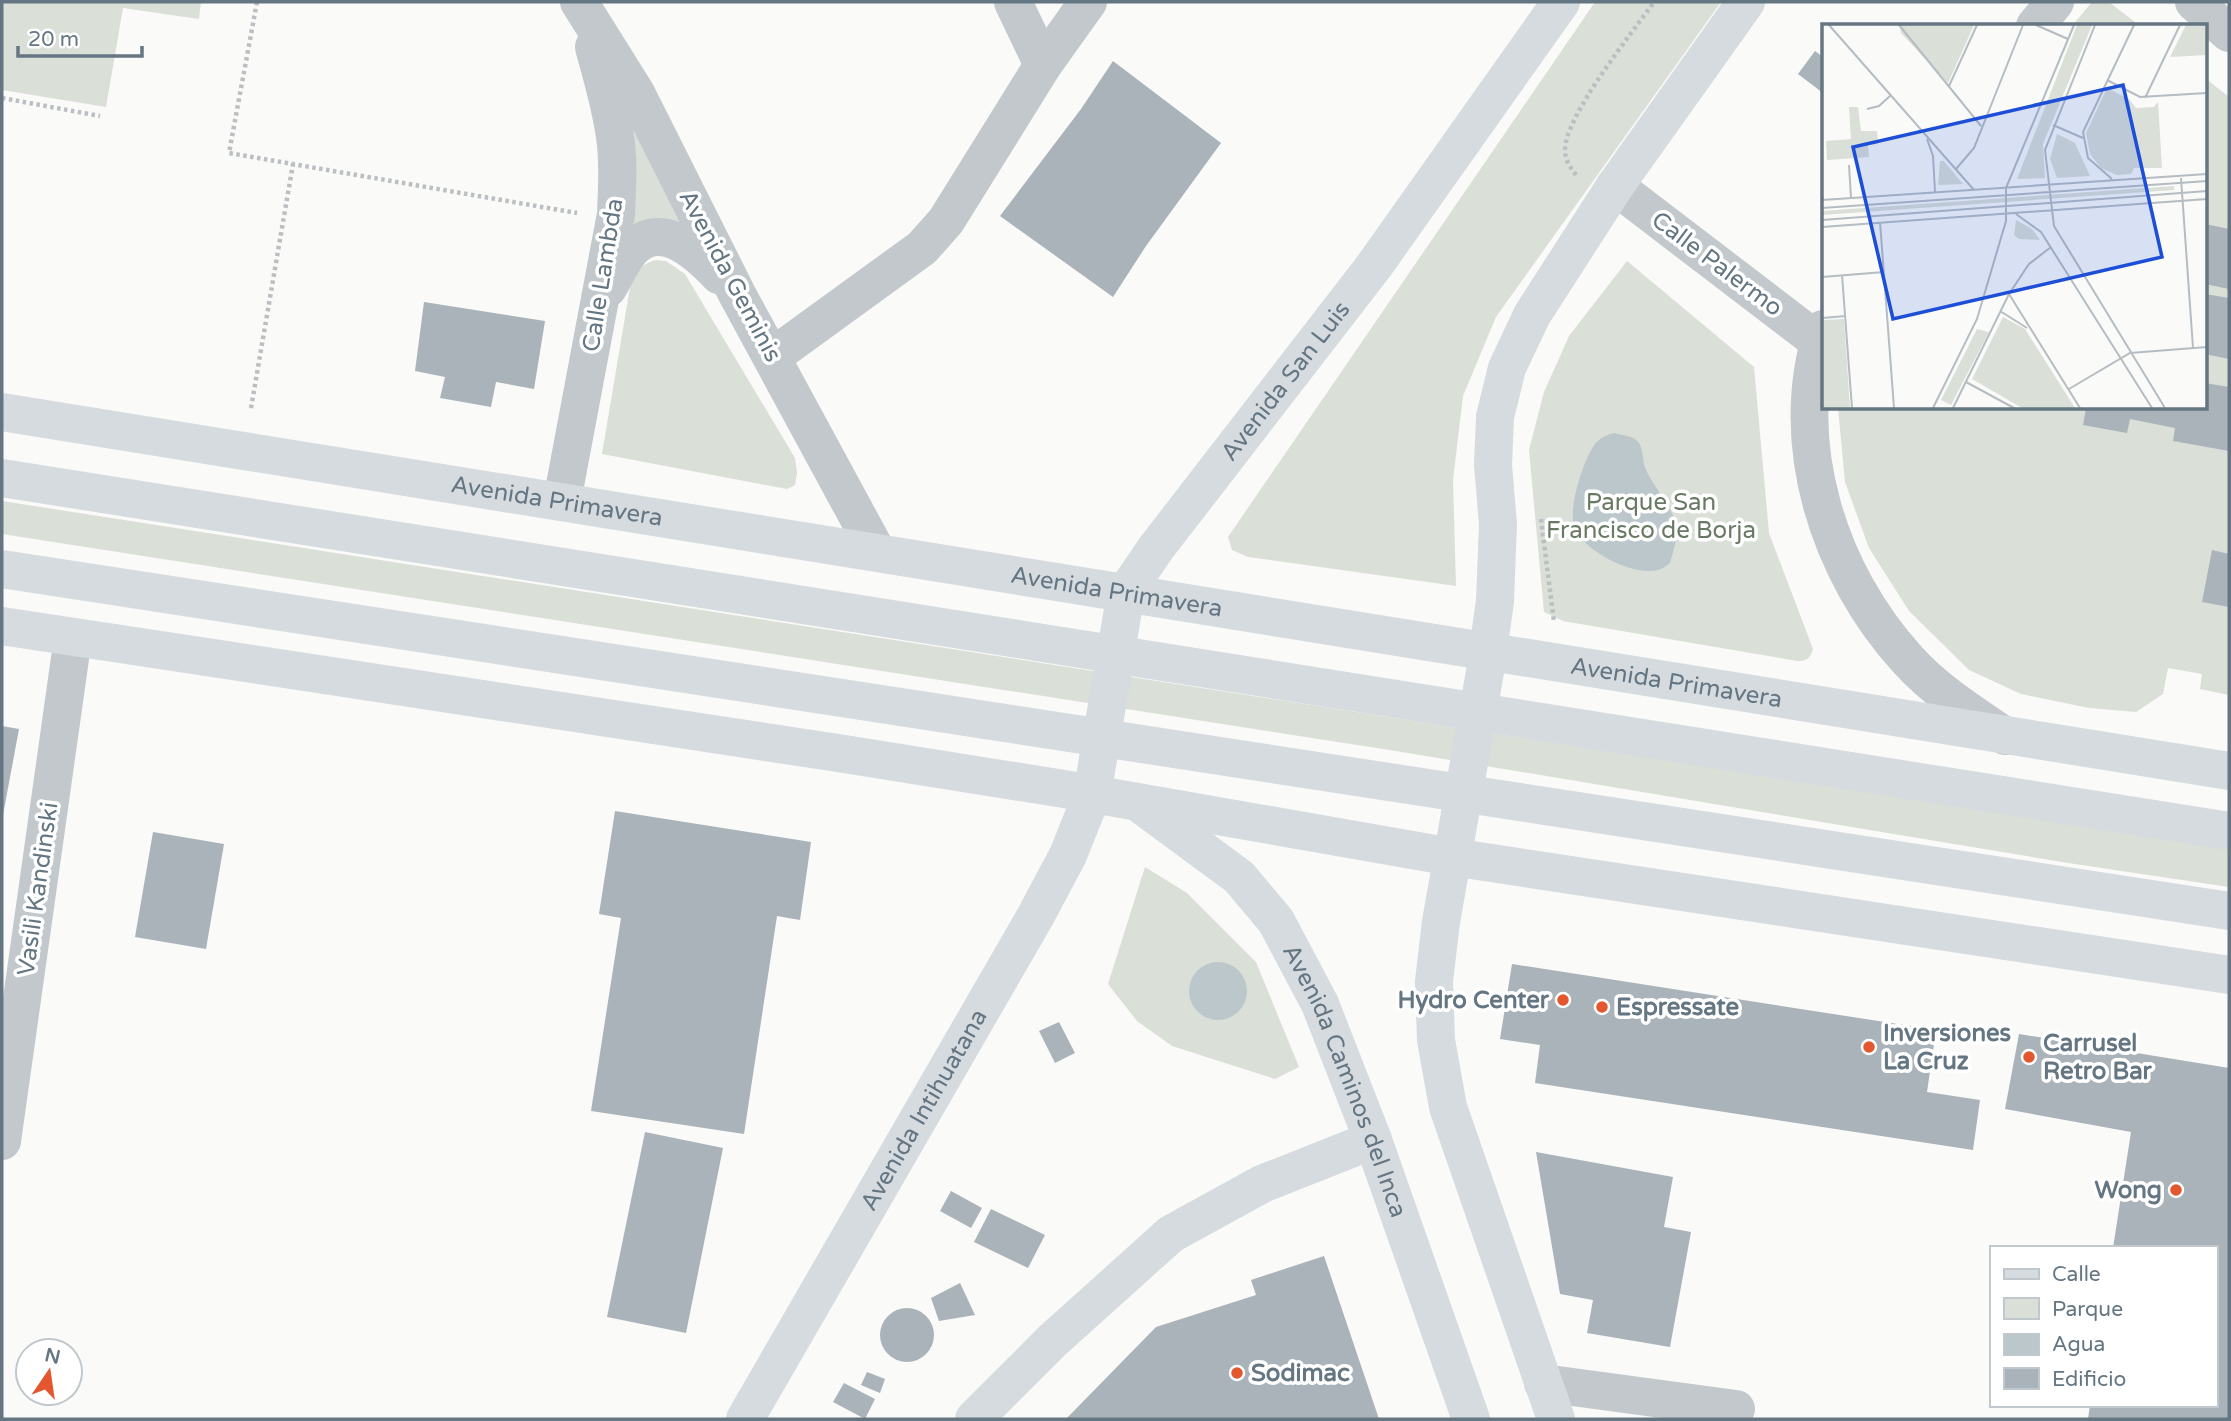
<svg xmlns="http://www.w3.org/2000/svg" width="2231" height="1421" viewBox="0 0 2231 1421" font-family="'Varela Round',sans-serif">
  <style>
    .green { fill: #dadfd7 }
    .water { fill: #bbc7cb }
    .building { fill: #aab3b9 }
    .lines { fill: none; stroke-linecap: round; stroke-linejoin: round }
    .path { stroke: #bbbfc2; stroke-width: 4.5; stroke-dasharray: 3.5 3.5; stroke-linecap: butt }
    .minor { stroke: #c3c8cc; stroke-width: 38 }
    .major { stroke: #d6dbdf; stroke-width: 38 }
    .poi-dot { fill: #e4572e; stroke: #fff; stroke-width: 2.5 }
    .labels { text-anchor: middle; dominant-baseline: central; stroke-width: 7; stroke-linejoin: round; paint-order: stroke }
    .street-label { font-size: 24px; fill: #657683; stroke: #fff }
    .park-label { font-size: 24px; fill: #687a64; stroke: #fff }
    .poi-label { font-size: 24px; font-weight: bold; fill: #657683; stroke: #fff; text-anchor: start }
    .inset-road { fill: none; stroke: #b5bdc2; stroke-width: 2 }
    .view { fill: #1d4ed8; fill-opacity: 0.15; stroke: #1d4ed8; stroke-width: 3.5 }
    .inset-edge { fill: none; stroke: #657683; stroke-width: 3.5 }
  </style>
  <rect width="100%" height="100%" fill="#fafaf8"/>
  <g class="green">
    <path d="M 2,2 L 201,2 L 199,19 L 123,8 L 106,107 L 2,90 Z"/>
    <path d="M 1595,2 L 1721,2 L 1496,317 L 1463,396 L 1453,480 L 1456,586 L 1248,557 L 1232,550 L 1228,537 Z"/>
    <path d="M 2092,2 L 2109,2 L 2140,26 L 2072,26 Z"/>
    <path d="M 2205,78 L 2229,97 L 2229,695 L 2200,689 L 2202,674 L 2168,668 L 2163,694 L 2136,712 L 2089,708 L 2021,694 L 1969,670 L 1909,611 L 1869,548 L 1845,482 L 1838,408 L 2205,408 Z"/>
    <path d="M 629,107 L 690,227 L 630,230 Z"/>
    <path d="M 656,260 L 666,261 L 685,274 L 795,458 L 797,473 L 795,485 L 787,489 L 602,454 L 630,287 C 636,273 640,264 656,260 Z"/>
    <path d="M 1627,261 L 1754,367 L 1769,533 L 1813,649 C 1810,659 1807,661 1797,661 L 1563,621 L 1544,612 L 1529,450 L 1544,392 L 1569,336 Z"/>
    <path d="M 2,501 L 2229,848 L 2229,887 L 2068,863 L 1396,751 L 2,534 Z"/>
    <path d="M 1145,867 L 1187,893 L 1256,962 L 1299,1067 L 1275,1079 L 1172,1046 L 1137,1021 L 1108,984 Z"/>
  </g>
  <g class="water">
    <path d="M 1614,433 C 1622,435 1635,436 1639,443 C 1644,451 1642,462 1646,470 C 1654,488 1676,511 1677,530 C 1677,540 1673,552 1670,563 C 1667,565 1665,567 1661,569 C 1637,579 1582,551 1574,526 C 1568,508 1584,457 1596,443 C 1601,437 1607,435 1614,433 Z"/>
    <circle cx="1218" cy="991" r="29"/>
  </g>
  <g class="building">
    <path d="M 1815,51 L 1823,57 L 1823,93 L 1798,74 Z"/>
    <path d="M 1113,61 L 1221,143 L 1146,246 L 1113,297 L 1000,216 L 1081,109 Z"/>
    <path d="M 2205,224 L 2229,229 L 2229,289 L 2205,284 Z"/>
    <path d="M 2205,294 L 2229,298 L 2229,359 L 2205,354 Z"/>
    <path d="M 424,302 L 545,321 L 534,389 L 496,382 L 491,407 L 440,398 L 445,377 L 415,371 Z"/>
    <path d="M 2205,383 L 2229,387 L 2229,451 L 2173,441 L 2175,428 L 2130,419 L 2127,433 L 2083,425 L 2086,408 L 2205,408 Z"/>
    <path d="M 2212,550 L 2229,554 L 2229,607 L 2202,602 Z"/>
    <path d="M 2,726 L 19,729 L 3,815 L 2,815 Z"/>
    <path d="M 615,811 L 811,842 L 800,920 L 777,916 L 744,1134 L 591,1111 L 621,918 L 599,914 Z"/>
    <path d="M 153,832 L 224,844 L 206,949 L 135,937 Z"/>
    <path d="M 1512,964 L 1936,1030 L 1927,1092 L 1980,1100 L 1973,1150 L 1535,1083 L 1540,1045 L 1500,1039 Z"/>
    <path d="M 1059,1022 L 1075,1053 L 1055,1063 L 1039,1031 Z"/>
    <path d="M 2019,1034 L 2229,1068 L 2229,1419 L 2088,1419 L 2090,1405 L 2215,1405 L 2215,1248 L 2113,1248 L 2131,1132 L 2005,1109 Z"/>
    <path d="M 645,1132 L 723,1148 L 686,1333 L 607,1317 Z"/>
    <path d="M 1536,1152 L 1673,1177 L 1664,1227 L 1691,1232 L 1670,1347 L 1587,1333 L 1593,1300 L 1560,1294 Z"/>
    <path d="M 951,1191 L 982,1208 L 971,1228 L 940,1211 Z"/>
    <path d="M 991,1209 L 1045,1235 L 1028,1268 L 974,1242 Z"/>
    <path d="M 1324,1256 L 1379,1419 L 1066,1419 L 1156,1327 L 1256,1295 L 1251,1280 Z"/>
    <path d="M 960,1283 L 975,1315 L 939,1321 L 931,1298 Z"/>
    <circle cx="907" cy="1335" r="27"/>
    <path d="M 867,1372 L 885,1379 L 880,1393 L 861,1385 Z"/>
    <path d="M 844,1383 L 875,1399 L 865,1419 L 833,1402 Z"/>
  </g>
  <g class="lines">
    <g class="path">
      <path d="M 257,2 L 229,153 L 577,213"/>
      <path d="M 2,98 L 100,116"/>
      <path d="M 1576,175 C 1570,167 1565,160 1565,150 C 1565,116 1632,33 1654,2"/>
      <path d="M 251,408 L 293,164"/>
      <path d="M 1541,519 L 1554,622"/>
    </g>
    <g class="minor">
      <path d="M 579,2 L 636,93 L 737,294 L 877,552"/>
      <path d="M 1013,2 L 1043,65"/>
      <path d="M 2194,2 L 2229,33"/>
      <path d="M 2035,26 L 2055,2"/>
      <path d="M 1615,186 L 1819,342"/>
      <path d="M 608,288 C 615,276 622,260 631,250 C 661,218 697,252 719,275"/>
      <path d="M 1823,329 C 1786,443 1829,574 1908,660 C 1936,691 1971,713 2005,736"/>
      <path d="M 772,357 L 922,248 L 946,221 L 1043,65 L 1088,2"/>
      <path d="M 562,501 L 616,214 C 617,188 619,162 615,137 C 611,106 602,77 594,47"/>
      <path d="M 2,1141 L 73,637"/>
      <path d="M 1543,1383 L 1736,1409"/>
    </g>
    <g class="major">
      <path id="s1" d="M 2,412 C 745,530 1487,653 2229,771"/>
      <path d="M 2,478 L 2229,831"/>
      <path d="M 2,569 L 2229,911"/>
      <path d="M 2,626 L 838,753 L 1064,789 L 1452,857 L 2229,975"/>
      <path id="s2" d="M 1144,807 L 1239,877 L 1276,921 L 1320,1004 L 1373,1140 L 1471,1419"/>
      <path id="s3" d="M 745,1419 L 1035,917 L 1068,855 L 1092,795 L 1126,592 L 1156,548 L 1374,266 L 1561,2"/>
      <path d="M 974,1419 L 1052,1341 L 1171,1234 L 1262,1184 L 1373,1140"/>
      <path d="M 1556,1419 L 1448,1107 L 1436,1040 L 1434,981 L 1441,922 L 1485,672 L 1495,601 L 1498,524 L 1493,465 L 1495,417 L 1507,368 L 1532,315 L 1615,186 L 1746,2"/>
    </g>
  </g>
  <g class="poi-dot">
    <circle cx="1563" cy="1000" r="7"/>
    <circle cx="1602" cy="1007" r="7"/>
    <circle cx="1869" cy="1047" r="7"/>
    <circle cx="2029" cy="1057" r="7"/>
    <circle cx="2176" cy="1190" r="7"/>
    <circle cx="1237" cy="1373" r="7"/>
  </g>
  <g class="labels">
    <g class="street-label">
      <text transform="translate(1717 264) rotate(37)">Calle Palermo</text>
      <text transform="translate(603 275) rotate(-81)">Calle Lambda</text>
      <text transform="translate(730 276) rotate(62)">Avenida Geminis</text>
      <text stroke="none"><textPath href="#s3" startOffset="1185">Avenida San Luis</textPath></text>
      <text stroke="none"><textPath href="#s1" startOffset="562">Avenida Primavera</textPath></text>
      <text stroke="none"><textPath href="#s1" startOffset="1129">Avenida Primavera</textPath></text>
      <text stroke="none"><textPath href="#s1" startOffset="1696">Avenida Primavera</textPath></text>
      <text transform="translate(38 889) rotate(-82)">Vasili Kandinski</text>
      <text stroke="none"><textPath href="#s2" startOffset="350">Avenida Caminos del Inca</textPath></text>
      <text stroke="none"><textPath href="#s3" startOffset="357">Avenida Intihuatana</textPath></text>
    </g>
    <g class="park-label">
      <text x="1651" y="502">Parque San<tspan x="1651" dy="28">Francisco de Borja</tspan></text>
    </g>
    <g class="poi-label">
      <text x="1549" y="1000" text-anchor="end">Hydro Center</text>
      <text x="1616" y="1007">Espressate</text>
      <text x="1883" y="1033">Inversiones<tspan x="1883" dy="28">La Cruz</tspan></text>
      <text x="2043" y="1043">Carrusel<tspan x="2043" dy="28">Retro Bar</tspan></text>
      <text x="2162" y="1190" text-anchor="end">Wong</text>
      <text x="1251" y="1373">Sodimac</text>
    </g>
  </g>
  <g transform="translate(1822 24)">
    <rect width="385" height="385" fill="#fafaf8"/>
    <path d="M 78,1 L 152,1 L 126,59 L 79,9 ZM 255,1 L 270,1 L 221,120 L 223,154 L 195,155 ZM 364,1 L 385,1 L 385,31 L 348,33 ZM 285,64 L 307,75 L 314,84 L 332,83 L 336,78 L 340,144 L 312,144 L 309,150 L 295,151 L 279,144 L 268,130 L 264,109 ZM 27,83 L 36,83 L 39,107 L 55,107 L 56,120 L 46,121 L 47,133 L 5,136 L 4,117 L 29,115 ZM 235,110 L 253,119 L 268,152 L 235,154 L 228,135 ZM 118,137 L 122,137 L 141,160 L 116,161 ZM 352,162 L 352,166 L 0,191 L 0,187 ZM 194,196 L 210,205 L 218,216 L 197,215 L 192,211 ZM 181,293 L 203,305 L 253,384 L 200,384 L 150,355 ZM 22,295 L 28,384 L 0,384 L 0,296 ZM 155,305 L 167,308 L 129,381 L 119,376 Z" fill="#dadfd7"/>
    <path class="inset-road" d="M 7,1 L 152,166M 77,1 L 159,102M 214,1 L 246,15M 273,1 L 223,126 L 232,202 L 343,384M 285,56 L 318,73 L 385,69M 127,62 L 155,1M 323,74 L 358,1M 45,85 L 57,82 L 69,71M 231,101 L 261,114M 105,115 L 111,132 L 113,168M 27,141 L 29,174M 134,145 L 152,124 L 201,1M 359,154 L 371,324M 290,155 L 266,134 L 261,108 L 312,1M 0,176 L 385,150M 0,184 L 385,157M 194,190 L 219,208 L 330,384M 0,196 L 385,167M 58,198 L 72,384M 0,203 L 385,175M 20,251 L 30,384M 0,253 L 62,248M 187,270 L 258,384M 178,287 L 205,304M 0,294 L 24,292M 144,358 L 192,384M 247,365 L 308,329 L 385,323M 111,384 L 155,295 L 184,197 L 184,164 L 252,1M 131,384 L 187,270 L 207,240 L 229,223"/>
    <path class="view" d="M 301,61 L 340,233 L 71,295 L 31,123 Z"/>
    <rect width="385" height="385" class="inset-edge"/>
  </g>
  <rect width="2231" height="1421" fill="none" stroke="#657683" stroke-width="7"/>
  <rect x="1990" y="1246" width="228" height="161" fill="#ffffff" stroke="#c1c8cd" stroke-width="2"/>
  <rect x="2004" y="1269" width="35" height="10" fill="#d6dbdf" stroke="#c1c8cd" stroke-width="2"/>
  <text x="2052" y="1281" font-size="21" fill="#657683">Calle</text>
  <rect x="2004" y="1298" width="35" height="21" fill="#dadfd7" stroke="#c1c8cd" stroke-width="2"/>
  <text x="2052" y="1316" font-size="21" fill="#657683">Parque</text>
  <rect x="2004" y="1334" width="35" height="21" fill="#bbc7cb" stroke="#c1c8cd" stroke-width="2"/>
  <text x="2052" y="1351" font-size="21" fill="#657683">Agua</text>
  <rect x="2004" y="1368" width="35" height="21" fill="#aab3b9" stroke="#c1c8cd" stroke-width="2"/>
  <text x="2052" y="1386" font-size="21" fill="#657683">Edificio</text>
  <g transform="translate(49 1372) rotate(13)"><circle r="33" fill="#ffffff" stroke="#c1c8cd" stroke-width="2"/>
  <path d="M0-5L12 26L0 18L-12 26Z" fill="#e4572e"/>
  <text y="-10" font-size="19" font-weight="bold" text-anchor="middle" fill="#657683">N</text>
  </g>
  <path d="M18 46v10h124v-10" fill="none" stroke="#657683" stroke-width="3.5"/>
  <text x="28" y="46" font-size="21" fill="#657683" stroke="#ffffff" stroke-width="5" paint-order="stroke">20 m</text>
</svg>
